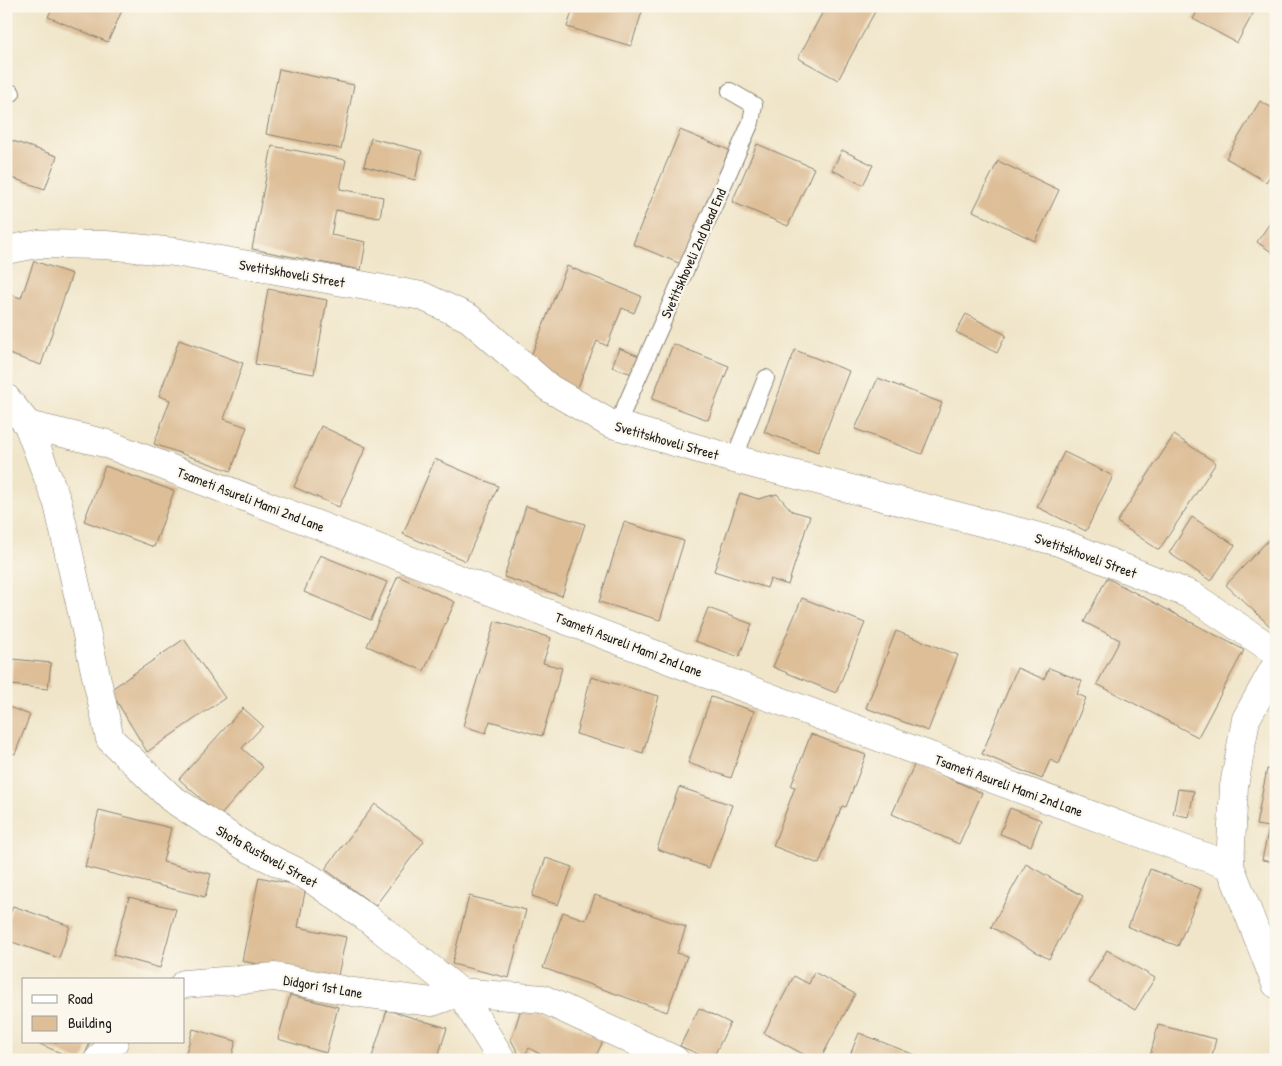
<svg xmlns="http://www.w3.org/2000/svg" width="1282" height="1066" viewBox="0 0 1282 1066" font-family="'Patrick Hand',sans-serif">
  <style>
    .building { fill: #ddbe97 }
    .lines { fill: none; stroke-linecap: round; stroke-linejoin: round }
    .service-casing { stroke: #868072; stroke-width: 18 }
    .minor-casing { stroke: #868072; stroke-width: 29 }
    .tertiary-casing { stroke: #868072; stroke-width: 29 }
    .service { stroke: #fff; stroke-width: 16 }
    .minor { stroke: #fff; stroke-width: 28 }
    .tertiary { stroke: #fff; stroke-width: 28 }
    .labels { text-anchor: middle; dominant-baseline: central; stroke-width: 4.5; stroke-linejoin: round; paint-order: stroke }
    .street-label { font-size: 14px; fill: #1c1c1c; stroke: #fbf7ec }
  </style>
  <rect width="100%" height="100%" fill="#fbf7ec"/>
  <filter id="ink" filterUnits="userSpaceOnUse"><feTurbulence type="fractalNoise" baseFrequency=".02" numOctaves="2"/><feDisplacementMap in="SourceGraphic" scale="10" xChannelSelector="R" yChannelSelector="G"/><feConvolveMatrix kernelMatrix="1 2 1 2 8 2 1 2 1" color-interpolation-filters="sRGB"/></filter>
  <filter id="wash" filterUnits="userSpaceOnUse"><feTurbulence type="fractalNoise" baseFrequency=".0096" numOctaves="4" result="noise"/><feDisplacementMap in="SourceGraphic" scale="20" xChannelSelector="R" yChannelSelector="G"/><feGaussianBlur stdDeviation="1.12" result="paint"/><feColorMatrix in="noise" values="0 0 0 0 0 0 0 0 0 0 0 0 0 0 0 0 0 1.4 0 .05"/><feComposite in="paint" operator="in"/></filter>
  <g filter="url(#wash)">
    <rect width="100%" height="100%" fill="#f0e5c9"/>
    <g id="blocks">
      <g class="building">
        <path d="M 53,6 L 124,6 L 108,42 L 48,17 Z"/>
        <path d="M 574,6 L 644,6 L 631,46 L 567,27 Z"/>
        <path d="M 826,6 L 878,6 L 838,80 L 798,58 Z"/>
        <path d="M 1200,6 L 1257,6 L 1237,43 L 1193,19 Z"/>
        <path d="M 279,69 L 354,85 L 341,149 L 266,134 Z"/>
        <path d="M 1260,101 L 1276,110 L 1276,166 L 1266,182 L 1226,158 Z"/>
        <path d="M 680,130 L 729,150 L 681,264 L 633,244 Z"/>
        <path d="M 371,138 L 422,151 L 415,180 L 364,166 Z"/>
        <path d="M 7,139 L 57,156 L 45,189 L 6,176 Z"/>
        <path d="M 757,144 L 814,168 L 788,226 L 732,202 Z"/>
        <path d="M 272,146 L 346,160 L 340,189 L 383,197 L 380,218 L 336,210 L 331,235 L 366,242 L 361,270 L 252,249 Z"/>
        <path d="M 842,150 L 873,165 L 863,185 L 832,170 Z"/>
        <path d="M 998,161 L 1059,190 L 1035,241 L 973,211 Z"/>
        <path d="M 1276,214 L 1276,255 L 1257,242 Z"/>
        <path d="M 34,261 L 72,274 L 41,365 L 6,353 L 6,293 L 21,298 Z"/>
        <path d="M 567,266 L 641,296 L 634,313 L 622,308 L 607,346 L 597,341 L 576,392 L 529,361 Z"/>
        <path d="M 268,289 L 327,300 L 314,374 L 255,364 Z"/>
        <path d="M 966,314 L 1006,335 L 997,353 L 956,332 Z"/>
        <path d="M 179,340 L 243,363 L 224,419 L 247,427 L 231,471 L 154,444 L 170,400 L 159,396 Z"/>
        <path d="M 673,344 L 729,366 L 708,420 L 652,399 Z"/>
        <path d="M 619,348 L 639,356 L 632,374 L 612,367 Z"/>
        <path d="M 795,350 L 849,371 L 818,452 L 764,432 Z"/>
        <path d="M 878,378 L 942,403 L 922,454 L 855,429 Z"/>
        <path d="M 321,426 L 366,447 L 339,507 L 294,487 Z"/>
        <path d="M 1174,435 L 1216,463 L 1159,550 L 1117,522 Z"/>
        <path d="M 1064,452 L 1113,476 L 1086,531 L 1037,507 Z"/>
        <path d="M 435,459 L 498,486 L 466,561 L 403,534 Z"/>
        <path d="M 105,466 L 174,491 L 154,547 L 84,521 Z"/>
        <path d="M 740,493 L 758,499 L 777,494 L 792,511 L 810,516 L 788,585 L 770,579 L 767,588 L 714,571 Z"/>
        <path d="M 526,506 L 585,524 L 562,596 L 504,577 Z"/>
        <path d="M 1192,517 L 1235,545 L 1211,581 L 1169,553 Z"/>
        <path d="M 624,522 L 684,541 L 660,620 L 599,602 Z"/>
        <path d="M 1276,532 L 1276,621 L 1271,627 L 1226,585 Z"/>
        <path d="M 320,555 L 387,582 L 371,620 L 304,592 Z"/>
        <path d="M 398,576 L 455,602 L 424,671 L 367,646 Z"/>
        <path d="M 1107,578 L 1244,650 L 1198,737 L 1097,684 L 1120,640 L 1084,622 Z"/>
        <path d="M 802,598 L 865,623 L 836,693 L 773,667 Z"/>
        <path d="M 708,608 L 752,624 L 739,657 L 695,641 Z"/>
        <path d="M 495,621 L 551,638 L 543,663 L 562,668 L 542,736 L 490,721 L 486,733 L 463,726 Z"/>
        <path d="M 896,631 L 958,655 L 928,731 L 866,708 Z"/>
        <path d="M 184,639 L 225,698 L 147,752 L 110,690 Z"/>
        <path d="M 13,659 L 51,663 L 48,689 L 11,685 Z"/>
        <path d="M 1017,668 L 1044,679 L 1049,668 L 1082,681 L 1077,694 L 1086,698 L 1059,764 L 1050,760 L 1042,779 L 982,754 Z"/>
        <path d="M 591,677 L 659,696 L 643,753 L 576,734 Z"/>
        <path d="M 711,697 L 754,711 L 731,778 L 688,763 Z"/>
        <path d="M 6,706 L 30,715 L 15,754 L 6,751 Z"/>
        <path d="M 243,708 L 263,726 L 242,748 L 263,767 L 220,816 L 179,779 Z"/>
        <path d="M 811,734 L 866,755 L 846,807 L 842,806 L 819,864 L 773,846 L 795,787 L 791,786 Z"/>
        <path d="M 915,763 L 982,793 L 959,844 L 892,814 Z"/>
        <path d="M 1267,769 L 1276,770 L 1276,862 L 1262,860 L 1269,827 L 1256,825 Z"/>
        <path d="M 679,787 L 732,805 L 709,868 L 657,849 Z"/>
        <path d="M 1178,789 L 1194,791 L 1189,817 L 1173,814 Z"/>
        <path d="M 375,804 L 424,841 L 375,906 L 325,869 Z"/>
        <path d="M 1010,808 L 1041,820 L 1031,846 L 1000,834 Z"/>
        <path d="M 99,810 L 171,828 L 163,862 L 211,874 L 205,897 L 85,867 Z"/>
        <path d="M 546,858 L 572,867 L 558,905 L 532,896 Z"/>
        <path d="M 1026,864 L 1083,896 L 1049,959 L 991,927 Z"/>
        <path d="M 1150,869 L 1201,889 L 1178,946 L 1128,927 Z"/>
        <path d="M 259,877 L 306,887 L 298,927 L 346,937 L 337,980 L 242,961 Z"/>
        <path d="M 595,895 L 686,927 L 677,953 L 687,956 L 667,1012 L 543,968 L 563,912 L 586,920 Z"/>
        <path d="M 469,896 L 526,910 L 509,978 L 452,964 Z"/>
        <path d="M 129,897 L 176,909 L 160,968 L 113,955 Z"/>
        <path d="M 13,906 L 70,926 L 59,958 L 6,940 L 6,925 Z"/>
        <path d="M 1107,950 L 1155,978 L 1135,1010 L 1088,982 Z"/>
        <path d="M 814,972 L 855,994 L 820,1060 L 814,1060 L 764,1033 L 794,976 L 809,984 Z"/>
        <path d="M 290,995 L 338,1007 L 326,1053 L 278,1039 Z"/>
        <path d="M 699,1008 L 730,1023 L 712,1060 L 680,1046 Z"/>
        <path d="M 521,1009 L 550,1015 L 603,1041 L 594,1060 L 550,1060 L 529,1048 L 522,1060 L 511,1040 Z"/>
        <path d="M 387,1010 L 447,1028 L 437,1060 L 371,1060 Z"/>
        <path d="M 1158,1025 L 1216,1039 L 1211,1060 L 1149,1060 Z"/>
        <path d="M 193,1029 L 236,1041 L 231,1060 L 184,1060 Z"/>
        <path d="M 859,1033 L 915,1055 L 913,1060 L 848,1060 Z"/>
        <path d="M 35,1042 L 90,1042 L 83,1060 L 77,1060 Z"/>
      </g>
    </g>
  </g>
  <g filter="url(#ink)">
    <use href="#blocks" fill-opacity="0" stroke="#868072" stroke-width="1"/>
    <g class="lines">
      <g class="service-casing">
        <g id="service">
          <path d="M 6,95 L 12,93"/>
          <path d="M 617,425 L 751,122 L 754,105 L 730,91"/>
          <path d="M 734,459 L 766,378"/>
        </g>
      </g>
      <g class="minor-casing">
        <g id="minor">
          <path d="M 6,250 L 38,244 L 106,245 L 175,252 L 422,296 L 469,318 L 549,388 L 609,423 L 734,459 L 1059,542 L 1191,595 L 1276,652"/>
          <path d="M 6,398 L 28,425 L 58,504 L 110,739 L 171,798 L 246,847 L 310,878 L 366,917 L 460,992 L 502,1060"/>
          <path d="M 28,425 L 104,443 L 693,669 L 1230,866"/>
          <path d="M 184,984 L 275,977 L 353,992 L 432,1002 L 460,992 L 543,999 L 675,1060"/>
          <path d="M 98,1060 L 114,1042"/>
        </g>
      </g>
      <g class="tertiary-casing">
        <path id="tertiary" d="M 1276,665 L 1246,719 L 1234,786 L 1230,866 L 1276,984"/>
      </g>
      <use href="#service" class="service"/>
      <use href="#minor" class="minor"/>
      <use href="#tertiary" class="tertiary"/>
    </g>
  </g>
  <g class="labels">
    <g class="street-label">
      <text transform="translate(693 253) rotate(-66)">Svetitskhoveli 2nd Dead End</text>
      <text transform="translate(292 273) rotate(10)">Svetitskhoveli Street</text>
      <text transform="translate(667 440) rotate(16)">Svetitskhoveli Street</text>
      <text transform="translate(251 499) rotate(21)">Tsameti Asureli Mami 2nd Lane</text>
      <text transform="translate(1086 555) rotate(20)">Svetitskhoveli Street</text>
      <text transform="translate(629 644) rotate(21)">Tsameti Asureli Mami 2nd Lane</text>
      <text transform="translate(1009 785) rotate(20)">Tsameti Asureli Mami 2nd Lane</text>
      <text transform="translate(267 856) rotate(29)">Shota Rustaveli Street</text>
      <text transform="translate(323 986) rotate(10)">Didgori 1st Lane</text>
    </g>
  </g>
  <rect width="1282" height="1066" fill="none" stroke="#fbf7ec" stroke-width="25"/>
  <rect x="22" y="978" width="162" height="65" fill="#fbf7ec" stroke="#a29f99"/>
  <rect x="32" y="995" width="25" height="8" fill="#ffffff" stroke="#a29f99"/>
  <text x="68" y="1004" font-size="15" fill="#1c1c1c">Road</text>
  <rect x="32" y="1016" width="25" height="15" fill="#ddbe97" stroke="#a29f99"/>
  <text x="68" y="1028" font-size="15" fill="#1c1c1c">Building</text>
</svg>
